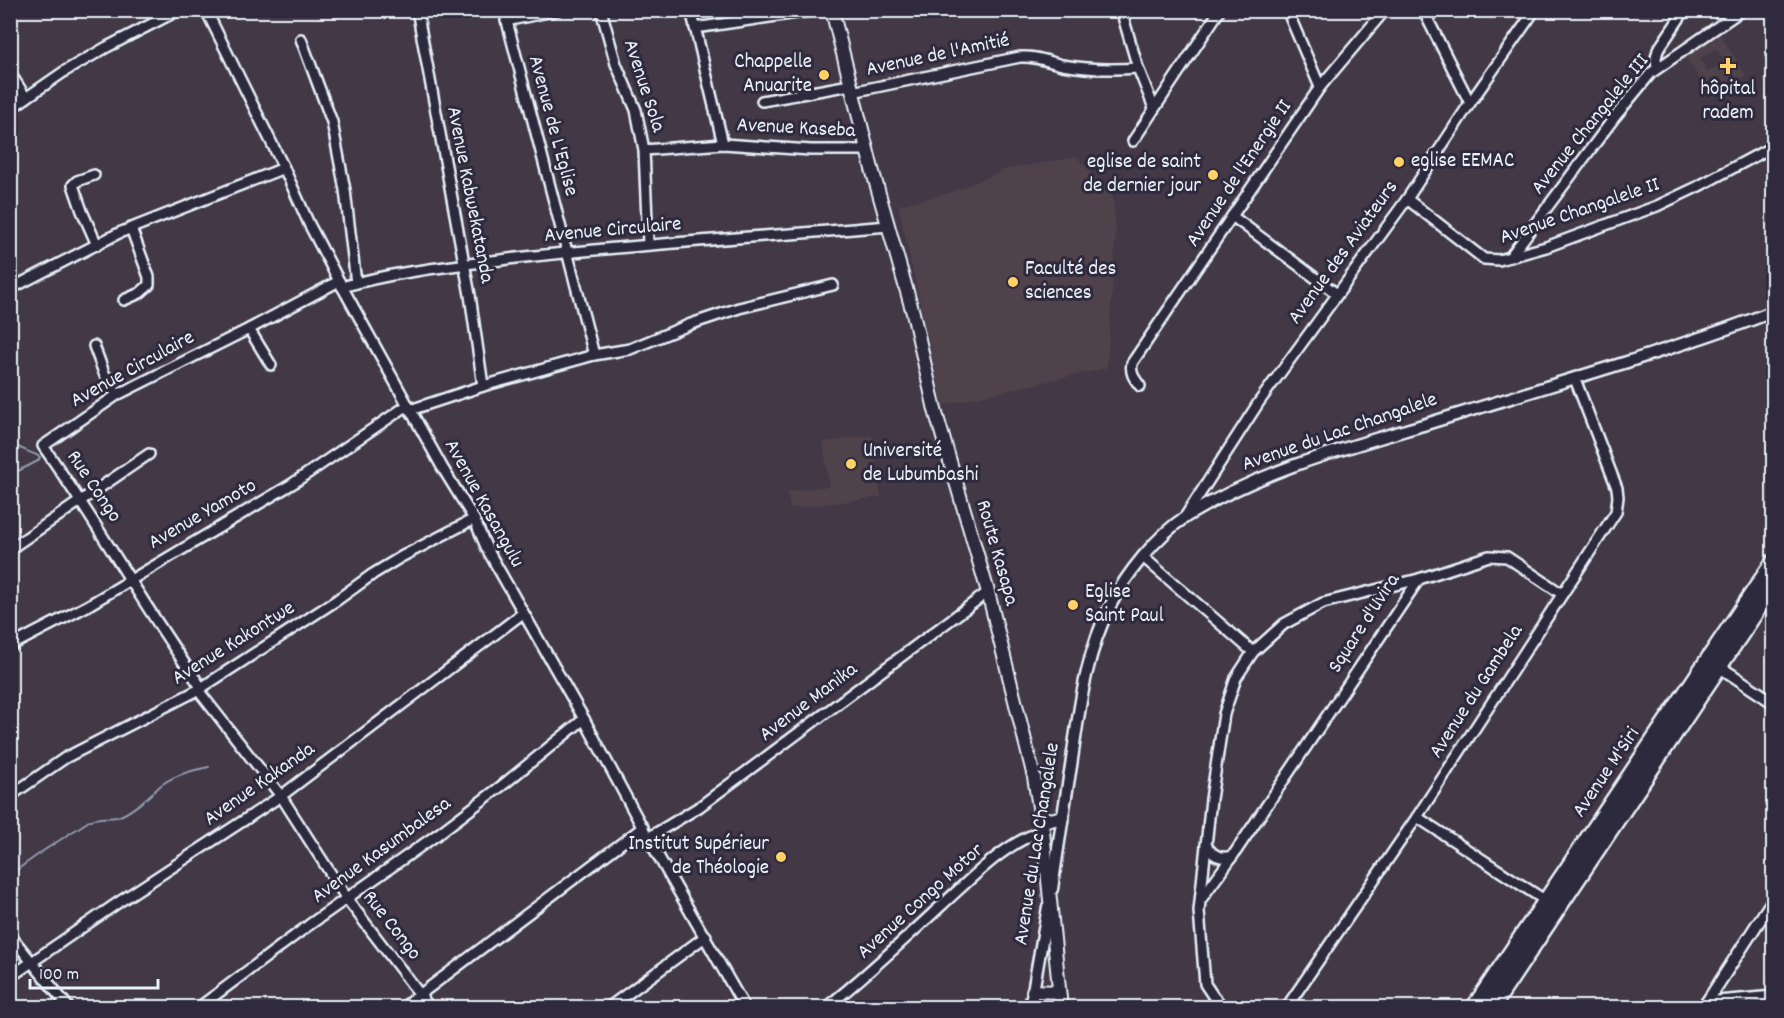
<svg xmlns="http://www.w3.org/2000/svg" width="1784" height="1018" viewBox="0 0 1784 1018" font-family="Dekko,sans-serif">
  <style>
    .built { fill: #4f424c; fill-rule: evenodd }
    .lines { fill: none; stroke-linecap: round; stroke-linejoin: round }
    .stream { stroke: #909caf; stroke-width: 2 }
    .minor-casing { stroke: #e8f1f8; stroke-width: 14 }
    .tertiary-casing { stroke: #e8f1f8; stroke-width: 15 }
    .secondary-casing { stroke: #e8f1f8; stroke-width: 16 }
    .trunk-casing { stroke: #e8f1f8; stroke-width: 20 }
    .minor { stroke: #2f2a3d; stroke-width: 9 }
    .tertiary { stroke: #2f2a3d; stroke-width: 10 }
    .secondary { stroke: #2f2a3d; stroke-width: 12 }
    .trunk { stroke: #2f2a3d; stroke-width: 15 }
    .poi-dot { fill: #ffd166; stroke: #2f2a3d; stroke-width: 2 }
    .labels { text-anchor: middle; dominant-baseline: central; stroke-width: 6; stroke-linejoin: round; paint-order: stroke }
    .street-label { font-size: 21px; fill: #e8f1f8; stroke: #2f2a3d }
    .poi-label { font-size: 21px; fill: #e8f1f8; stroke: #2f2a3d; text-anchor: start }
  </style>
  <rect width="100%" height="100%" fill="#423846"/>
  <filter id="ink" filterUnits="userSpaceOnUse"><feTurbulence type="fractalNoise" baseFrequency=".0167" numOctaves="2"/><feDisplacementMap in="SourceGraphic" scale="12" xChannelSelector="R" yChannelSelector="G"/><feConvolveMatrix kernelMatrix="1 2 1 2 8 2 1 2 1" color-interpolation-filters="sRGB"/></filter>
  <g filter="url(#ink)">
    <g class="built">
      <path d="M 1718,31 L 1746,76 L 1712,97 L 1684,55 ZM 1716,48 L 1725,61 L 1708,72 L 1700,59 Z"/>
      <path d="M 1077,157 L 1113,197 L 1116,232 L 1107,368 L 943,405 L 898,205 L 950,193 L 1006,169 Z"/>
      <path d="M 872,435 L 881,497 L 790,509 L 787,492 L 829,486 L 823,442 Z"/>
      <path d="M 1773,972 L 1773,1007 L 1750,1008 L 1761,991 Z"/>
    </g>
    <g class="lines">
      <g class="stream">
        <path d="M 10,440 C 18,450 30,451 40,457 L 38,461 L 10,475"/>
        <path d="M 10,879 L 18,869 L 43,851 L 89,821 C 99,816 107,819 117,817 C 131,813 149,796 160,786 C 172,776 193,770 209,767"/>
      </g>
      <g class="minor-casing">
        <g id="minor">
          <path d="M 206,10 L 284,168 L 309,224 L 339,281 L 442,467 L 474,519 L 487,549 L 584,719 L 648,838 L 745,1008"/>
          <path d="M 417,10 L 470,295 L 483,386"/>
          <path d="M 504,10 L 594,355"/>
          <path d="M 601,10 L 616,64 L 636,110 L 644,150 L 648,244"/>
          <path d="M 691,10 L 723,144"/>
          <path d="M 1121,10 L 1138,68 L 1154,108"/>
          <path d="M 1287,10 L 1320,87"/>
          <path d="M 1423,10 L 1470,103"/>
          <path d="M 506,21 L 558,10"/>
          <path d="M 695,28 L 818,10"/>
          <path d="M 301,39 L 332,122 L 345,190 L 356,283"/>
          <path d="M 1657,67 L 1656,58 L 1658,50 L 1685,10"/>
          <path d="M 10,73 L 26,98"/>
          <path d="M 852,92 L 1020,57 C 1035,56 1047,61 1062,65 C 1086,69 1114,70 1138,68"/>
          <path d="M 762,101 L 850,85"/>
          <path d="M 10,109 L 65,71 L 107,47 L 179,10"/>
          <path d="M 1133,141 L 1220,10"/>
          <path d="M 644,150 L 723,144 L 811,150 L 867,150"/>
          <path d="M 94,175 L 77,181 L 73,185 L 82,211 L 97,245"/>
          <path d="M 1407,199 L 1484,259 L 1499,260 L 1546,247 L 1657,206 L 1697,187 L 1774,146"/>
          <path d="M 1232,216 L 1337,294"/>
          <path d="M 1510,257 L 1614,118 L 1651,73 L 1742,10"/>
          <path d="M 342,287 C 396,271 453,266 508,259 C 634,244 762,237 888,226"/>
          <path d="M 10,289 L 119,233 L 284,168"/>
          <path d="M 124,300 L 140,293 L 149,285 L 149,277 L 131,228"/>
          <path d="M 249,329 L 271,365"/>
          <path d="M 94,346 L 104,373 L 117,395"/>
          <path d="M 1140,386 C 1134,378 1130,373 1132,363 L 1320,87 L 1385,10"/>
          <path d="M 410,410 L 483,386 L 594,355 L 630,349 L 691,324 L 739,308 L 833,285"/>
          <path d="M 1185,517 L 1259,402 L 1407,199 L 1470,103 L 1535,10"/>
          <path d="M 10,549 L 149,454"/>
          <path d="M 1143,557 L 1253,652"/>
          <path d="M 10,646 L 87,606 L 292,484 L 408,405"/>
          <path d="M 201,687 C 145,609 99,525 43,446 L 117,395 L 249,329 L 339,281"/>
          <path d="M 198,690 L 281,796 L 347,899 L 430,1008"/>
          <path d="M 10,796 L 65,758 L 198,690 L 337,600 L 373,574 L 401,557 L 474,519"/>
          <path d="M 1417,817 L 1546,901"/>
          <path d="M 648,838 L 699,807 L 988,592"/>
          <path d="M 1206,845 C 1212,855 1221,861 1233,855"/>
          <path d="M 1202,898 L 1234,854 L 1419,579"/>
          <path d="M 10,935 L 69,1008"/>
          <path d="M 10,977 L 119,902 L 281,796 L 523,613"/>
          <path d="M 1706,1002 L 1774,996"/>
          <path d="M 198,1008 L 309,925 L 438,834 L 504,784 L 584,719"/>
          <path d="M 402,1008 L 643,827"/>
          <path d="M 608,1008 L 706,936"/>
          <path d="M 829,1008 L 828,1006 C 868,974 905,939 943,904 C 972,878 1006,842 1043,831"/>
          <path d="M 1224,1008 L 1213,996 L 1205,984 L 1199,911 L 1211,799 L 1224,714 L 1236,678 L 1253,652 L 1284,624 L 1323,603 L 1419,579 L 1489,556 L 1507,557 L 1562,594"/>
          <path d="M 1286,1008 L 1417,817 L 1616,512 L 1618,497 L 1617,488 L 1575,379"/>
        </g>
      </g>
      <g class="tertiary-casing">
        <g id="tertiary">
          <path d="M 1714,663 L 1774,703"/>
          <path d="M 1052,889 C 1058,848 1064,807 1071,766 C 1079,712 1085,655 1110,606 C 1126,574 1157,535 1187,516 C 1260,471 1342,449 1423,425 C 1491,404 1559,383 1627,362 C 1676,346 1725,331 1774,311"/>
          <path d="M 1030,1008 L 1048,907"/>
          <path d="M 1703,1008 L 1774,898"/>
        </g>
      </g>
      <g class="secondary-casing">
        <g id="secondary">
          <path d="M 832,10 L 872,169 L 913,313 L 935,410 L 988,592 L 1034,777 L 1043,831 L 1061,1008"/>
          <path d="M 1041,817 L 1051,820 L 1062,817"/>
          <path d="M 1033,991 L 1059,992"/>
        </g>
      </g>
      <g class="trunk-casing">
        <g id="trunk">
          <path d="M 1474,1008 L 1774,562"/>
          <path d="M 1491,1008 L 1774,584"/>
        </g>
      </g>
      <use href="#minor" class="minor"/>
      <use href="#tertiary" class="tertiary"/>
      <use href="#secondary" class="secondary"/>
      <use href="#trunk" class="trunk"/>
    </g>
  </g>
  <g class="poi-dot">
    <path d="M1725 57h6v6h6v6h-6v6h-6v-6h-6v-6h6z"/>
    <circle cx="824" cy="75" r="6"/>
    <circle cx="1399" cy="162" r="6"/>
    <circle cx="1213" cy="175" r="6"/>
    <circle cx="1013" cy="282" r="6"/>
    <circle cx="851" cy="464" r="6"/>
    <circle cx="1073" cy="605" r="6"/>
    <circle cx="781" cy="857" r="6"/>
  </g>
  <g class="labels">
    <g class="street-label">
      <text transform="translate(938 56) rotate(-12)">Avenue de l'Amitié</text>
      <text transform="translate(643 86) rotate(72)">Avenue Sola</text>
      <text transform="translate(1591 125) rotate(-51)">Avenue Changalele III</text>
      <text transform="translate(552 126) rotate(75)">Avenue de L'Eglise</text>
      <text transform="translate(796 129) rotate(3)">Avenue Kaseba</text>
      <text transform="translate(1240 174) rotate(-56)">Avenue de l'Energie II</text>
      <text transform="translate(469 195) rotate(79)">Avenue Kabwekatanda</text>
      <text transform="translate(1580 212) rotate(-19)">Avenue Changalele II</text>
      <text transform="translate(613 231) rotate(-5)">Avenue Circulaire</text>
      <text transform="translate(1344 253) rotate(-54)">Avenue des Aviateurs</text>
      <text transform="translate(133 370) rotate(-29)">Avenue Circulaire</text>
      <text transform="translate(1340 433) rotate(-19)">Avenue du Lac Changalele</text>
      <text transform="translate(93 487) rotate(56)">Rue Congo</text>
      <text transform="translate(483 504) rotate(61)">Avenue Kasangulu</text>
      <text transform="translate(203 515) rotate(-30)">Avenue Yamoto</text>
      <text transform="translate(996 553) rotate(74)">Route Kasapa</text>
      <text transform="translate(1365 624) rotate(-57)">Square d'Uvira</text>
      <text transform="translate(234 644) rotate(-32)">Avenue Kakontwe</text>
      <text transform="translate(1477 692) rotate(-57)">Avenue du Gambela</text>
      <text transform="translate(809 703) rotate(-37)">Avenue Manika</text>
      <text transform="translate(1607 773) rotate(-56)">Avenue M'Siri</text>
      <text transform="translate(260 785) rotate(-35)">Avenue Kakanda</text>
      <text transform="translate(1038 844) rotate(-81)">Avenue du Lac Changalele</text>
      <text transform="translate(382 851) rotate(-36)">Avenue Kasumbalesa</text>
      <text transform="translate(921 902) rotate(-42)">Avenue Congo Motor</text>
      <text transform="translate(391 926) rotate(52)">Rue Congo</text>
    </g>
    <g class="poi-label">
      <text x="812" y="63" text-anchor="end">Chappelle<tspan x="812" dy="24">Anuarite</tspan></text>
      <text x="1728" y="90" text-anchor="middle">hôpital<tspan x="1728" dy="24">radem</tspan></text>
      <text x="1411" y="162">eglise EEMAC</text>
      <text x="1201" y="163" text-anchor="end">eglise de saint<tspan x="1201" dy="24">de dernier jour</tspan></text>
      <text x="1025" y="270">Faculté des<tspan x="1025" dy="24">sciences</tspan></text>
      <text x="863" y="452">Université<tspan x="863" dy="24">de Lubumbashi</tspan></text>
      <text x="1085" y="593">Eglise<tspan x="1085" dy="24">Saint Paul</tspan></text>
      <text x="769" y="845" text-anchor="end">Institut Supérieur<tspan x="769" dy="24">de Théologie</tspan></text>
    </g>
  </g>
  <rect width="1784" height="1018" fill="none" stroke="#2f2a3d" stroke-width="36"/>
  <rect x="18" y="18" width="1748" height="982" fill="none" stroke="#e8f1f8" stroke-width="2" filter="url(#ink)"/>
  <path d="M30 979v9h128v-9" fill="none" stroke="#e8f1f8" stroke-width="3"/>
  <text x="39" y="979" font-size="18" fill="#e8f1f8" stroke="#2f2a3d" stroke-width="4.5" paint-order="stroke">100 m</text>
</svg>
